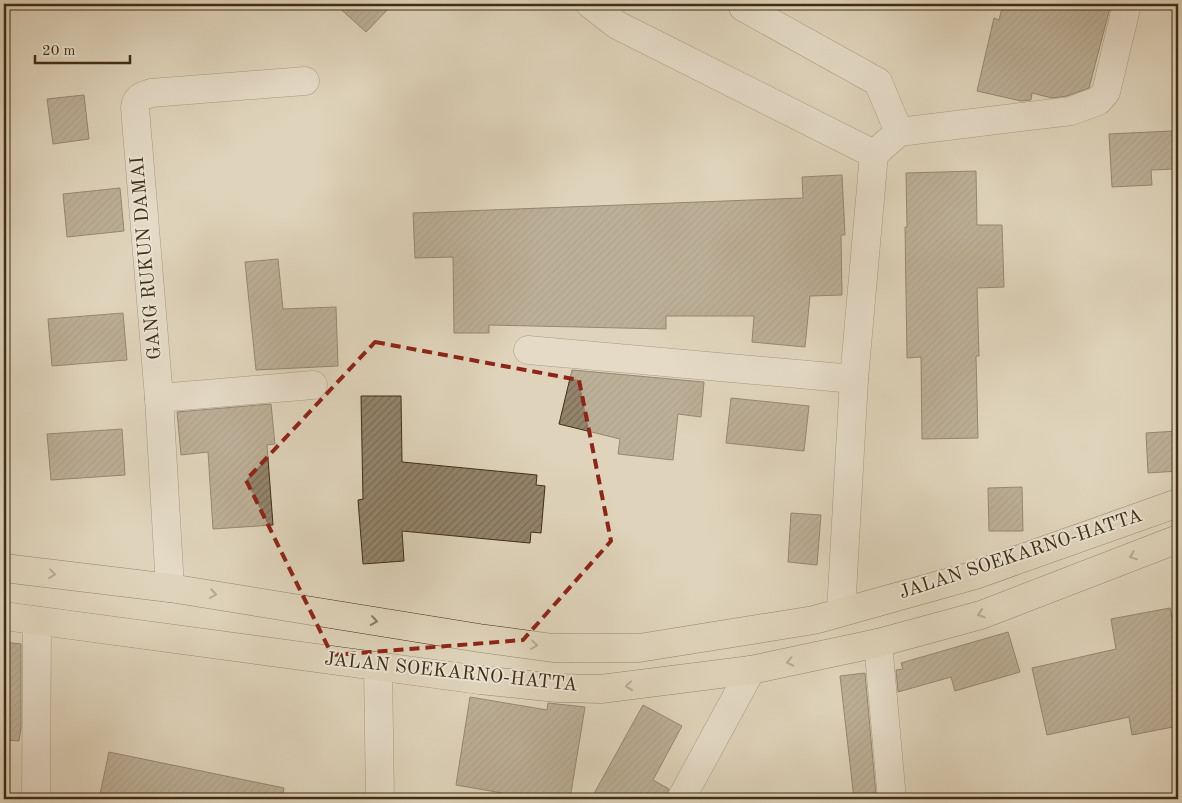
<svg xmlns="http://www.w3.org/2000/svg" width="1182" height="803" viewBox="0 0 1182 803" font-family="'Old Standard TT',serif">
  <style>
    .building { fill: url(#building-hatch); stroke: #402e14 }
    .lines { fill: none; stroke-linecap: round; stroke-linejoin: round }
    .minor-casing { stroke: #68583e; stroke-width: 29 }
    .major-casing { stroke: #402e14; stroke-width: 29 }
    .minor { stroke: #eae3d3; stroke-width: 28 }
    .major { stroke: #dfd4bb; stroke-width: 28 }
    .oneway { stroke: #88795f }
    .marked { fill: none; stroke: #8f2418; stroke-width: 4; stroke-dasharray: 10 6; stroke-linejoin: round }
    .labels { text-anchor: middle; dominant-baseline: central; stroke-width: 4; stroke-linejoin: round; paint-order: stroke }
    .street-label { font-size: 19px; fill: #402e14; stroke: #eae3d3 }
  </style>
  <defs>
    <pattern id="building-hatch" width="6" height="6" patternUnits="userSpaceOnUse" patternTransform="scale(1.25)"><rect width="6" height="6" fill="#93846b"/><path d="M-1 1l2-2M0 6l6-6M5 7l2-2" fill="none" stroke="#796c57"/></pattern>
  </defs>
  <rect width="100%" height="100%" fill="#dfd4bb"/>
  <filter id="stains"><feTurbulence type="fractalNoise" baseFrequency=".004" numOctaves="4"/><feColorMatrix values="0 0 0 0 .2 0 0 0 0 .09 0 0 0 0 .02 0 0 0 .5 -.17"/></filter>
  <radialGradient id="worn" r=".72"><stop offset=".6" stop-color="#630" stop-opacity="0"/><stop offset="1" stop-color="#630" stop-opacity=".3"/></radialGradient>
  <g class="building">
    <path d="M 335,4 L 393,4 L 366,32 Z"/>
    <path d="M 1003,4 L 1111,4 L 1089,88 L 1067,96 L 1052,98 L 1032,93 L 1031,100 L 1021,101 L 977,91 L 994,18 L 999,20 Z"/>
    <path d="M 84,95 L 89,139 L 53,144 L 47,99 Z"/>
    <path d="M 1172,131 L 1174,169 L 1151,170 L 1152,185 L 1112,187 L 1109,134 Z"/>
    <path d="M 976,171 L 977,225 L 1002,225 L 1004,287 L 977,288 L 979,356 L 976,356 L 978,438 L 922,439 L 921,357 L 907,358 L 905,227 L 907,227 L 906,173 Z"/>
    <path d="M 842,175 L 845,235 L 841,235 L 842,295 L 810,296 L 805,347 L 752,342 L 754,316 L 666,316 L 666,329 L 489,325 L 489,333 L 454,333 L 453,257 L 415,258 L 413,213 L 803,198 L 802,177 Z"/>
    <path d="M 120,188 L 124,231 L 67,237 L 63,194 Z"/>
    <path d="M 278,259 L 283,309 L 336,307 L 338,366 L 256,370 L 245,262 Z"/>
    <path d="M 123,313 L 127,360 L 52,366 L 48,319 Z"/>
    <path d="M 572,370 L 704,382 L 701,417 L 678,414 L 673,460 L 618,454 L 620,439 L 559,424 Z"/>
    <path d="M 361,396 L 401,396 L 402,462 L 537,475 L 536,485 L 545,486 L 541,533 L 531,532 L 530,543 L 402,531 L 404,561 L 363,564 L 358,500 L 363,499 Z"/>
    <path d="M 731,398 L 809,406 L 804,451 L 726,443 Z"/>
    <path d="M 271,404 L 275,444 L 267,445 L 273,525 L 213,529 L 208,452 L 181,455 L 177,412 Z"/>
    <path d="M 122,429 L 125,475 L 51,480 L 47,434 Z"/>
    <path d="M 1177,431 L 1178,471 L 1148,473 L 1146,433 Z"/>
    <path d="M 1022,487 L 1023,531 L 989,531 L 988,488 Z"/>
    <path d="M 791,513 L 821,515 L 817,565 L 788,562 Z"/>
    <path d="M 1170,608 L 1178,650 L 1178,726 L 1132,735 L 1129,717 L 1047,735 L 1032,668 L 1116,649 L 1111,619 Z"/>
    <path d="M 1008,632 L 1020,672 L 955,691 L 951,677 L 898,692 L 896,670 L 903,669 L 901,663 Z"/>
    <path d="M 4,642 L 21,644 L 21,728 L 19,741 L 4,740 Z"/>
    <path d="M 865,673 L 876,795 L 854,799 L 840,676 Z"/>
    <path d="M 470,697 L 547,710 L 548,703 L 585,707 L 570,799 L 501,799 L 502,793 L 456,785 Z"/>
    <path d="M 643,705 L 682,726 L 653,780 L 669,789 L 665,799 L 591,799 Z"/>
    <path d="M 109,752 L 284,788 L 282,799 L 99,799 Z"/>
  </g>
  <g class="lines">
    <g class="minor-casing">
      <g id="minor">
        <path d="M 590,4 L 617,25 L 874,154 L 854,379 L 841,612"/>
        <path d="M 743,7 L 878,82 L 899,132"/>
        <path d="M 874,154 L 899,132 L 1071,111 L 1098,101 L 1106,92 L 1127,4"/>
        <path d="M 528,350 L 854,379"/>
        <path d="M 159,398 L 313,385"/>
        <path d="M 170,588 L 159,398 L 135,108 C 136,97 142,96 151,93 L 305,81"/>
        <path d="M 878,643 L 892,799"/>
        <path d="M 378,667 L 380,799"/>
        <path d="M 36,799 L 37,621"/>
        <path d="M 681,799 L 751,670"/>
      </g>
    </g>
    <g class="major-casing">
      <g id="major">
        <path d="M 4,568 L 170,588 L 479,638 L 553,648 L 639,648 L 814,620 L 975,575 L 1178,503"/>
        <path d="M 4,616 L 480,680 L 557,688 L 601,689 L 751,670 L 878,643 L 981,615 L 1178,539"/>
      </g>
    </g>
    <use href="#minor" class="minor"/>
    <use href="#major" class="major"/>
  </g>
  <defs><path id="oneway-chevron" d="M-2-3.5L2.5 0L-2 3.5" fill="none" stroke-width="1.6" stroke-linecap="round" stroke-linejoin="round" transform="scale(1.25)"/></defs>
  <g class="oneway">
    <use href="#oneway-chevron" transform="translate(1133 556) rotate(159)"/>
    <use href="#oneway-chevron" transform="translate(52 574) rotate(7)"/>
    <use href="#oneway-chevron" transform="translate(213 594) rotate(10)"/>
    <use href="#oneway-chevron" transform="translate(981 614) rotate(162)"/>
    <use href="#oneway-chevron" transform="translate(374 621) rotate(9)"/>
    <use href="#oneway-chevron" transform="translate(534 645) rotate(7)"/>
    <use href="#oneway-chevron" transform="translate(790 662) rotate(168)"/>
    <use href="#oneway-chevron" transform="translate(629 686) rotate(174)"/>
  </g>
  <path d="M0 0H1182V803H0ZM 375,342 L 579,380 L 611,541 L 523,640 L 332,655 L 246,480 Z" fill="#dfd4bb" fill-opacity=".55" fill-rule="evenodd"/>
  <path class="marked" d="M 375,342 L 579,380 L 611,541 L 523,640 L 332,655 L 246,480 Z"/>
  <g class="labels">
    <g class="street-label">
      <text transform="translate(147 258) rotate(-95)">GANG RUKUN DAMAI</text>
      <text transform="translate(1021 555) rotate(-18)">JALAN SOEKARNO-HATTA</text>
      <text transform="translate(451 673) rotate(6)">JALAN SOEKARNO-HATTA</text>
    </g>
  </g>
  <rect width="1182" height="803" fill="none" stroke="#dfd4bb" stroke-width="20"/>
  <rect x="5" y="5" width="1172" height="793" fill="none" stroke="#402e14" stroke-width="2.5"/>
  <rect x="10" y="10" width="1162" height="783" fill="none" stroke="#402e14"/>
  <path d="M35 55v8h95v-8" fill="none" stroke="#402e14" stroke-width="2.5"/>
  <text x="42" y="55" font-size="15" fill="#402e14" stroke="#eae3d3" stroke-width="4" paint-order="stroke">20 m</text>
  <rect width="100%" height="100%" filter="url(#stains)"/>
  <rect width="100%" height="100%" fill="url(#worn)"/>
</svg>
